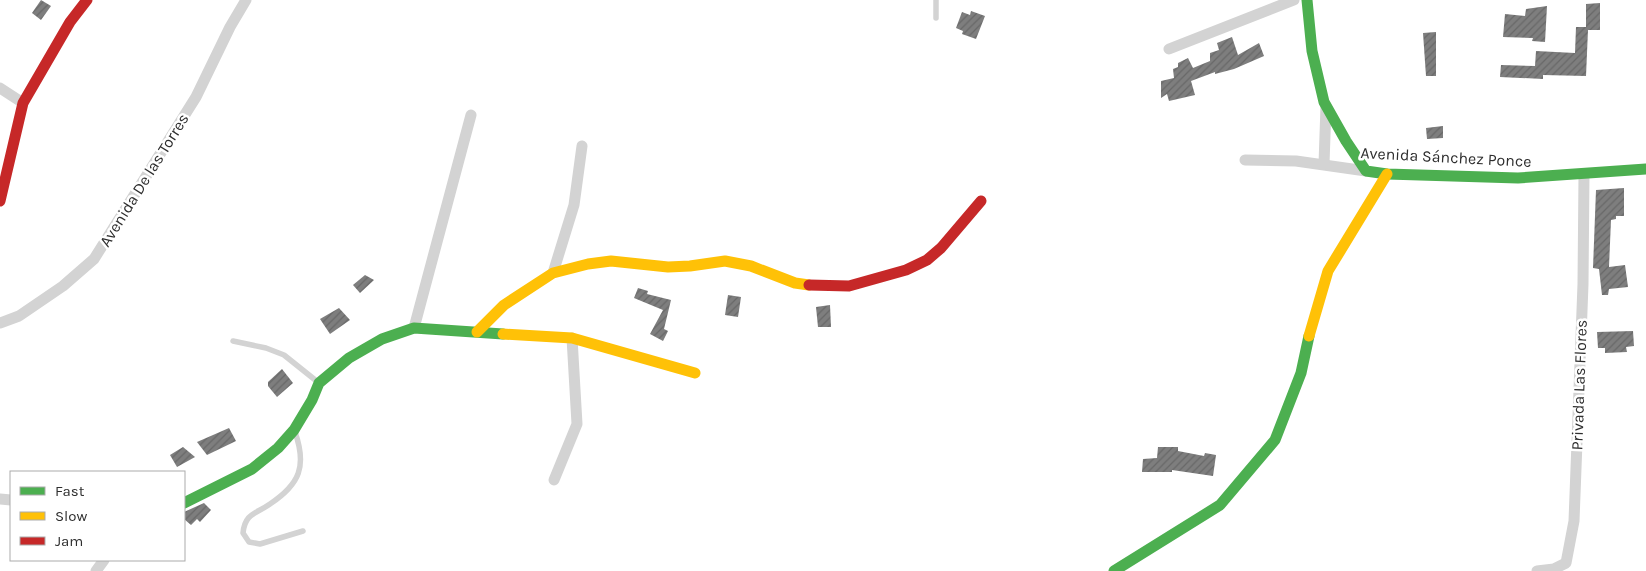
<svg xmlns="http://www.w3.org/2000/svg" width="1646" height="571" viewBox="0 0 1646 571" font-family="Karla,sans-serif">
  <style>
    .building { fill: url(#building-hatch) }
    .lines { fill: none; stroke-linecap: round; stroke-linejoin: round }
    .lane { stroke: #d3d3d3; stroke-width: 5.5 }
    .street { stroke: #d3d3d3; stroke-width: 11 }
    .fast { stroke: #4caf50; stroke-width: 11 }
    .slow { stroke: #ffc107; stroke-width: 11 }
    .jam { stroke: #c62828; stroke-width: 11 }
    .labels { text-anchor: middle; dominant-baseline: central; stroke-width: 5; stroke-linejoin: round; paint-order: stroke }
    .street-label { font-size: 16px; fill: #2e2e2e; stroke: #fff }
  </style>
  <defs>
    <pattern id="building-hatch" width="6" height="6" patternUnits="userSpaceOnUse" patternTransform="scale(1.25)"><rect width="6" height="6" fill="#7e7e7e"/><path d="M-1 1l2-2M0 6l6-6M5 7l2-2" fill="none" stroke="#686868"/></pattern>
  </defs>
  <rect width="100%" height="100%" fill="#fff"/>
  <g class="building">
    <path d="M 41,0 L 51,6 L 41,20 L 32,13 Z"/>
    <path d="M 1600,3 L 1600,30 L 1588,30 L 1586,76 L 1543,75 L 1543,79 L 1500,77 L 1501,65 L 1535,66 L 1536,51 L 1575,53 L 1576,27 L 1586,27 L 1586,4 Z"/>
    <path d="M 1547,6 L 1545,42 L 1532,41 L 1533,38 L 1503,37 L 1505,14 L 1525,16 L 1526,9 Z"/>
    <path d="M 971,11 L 985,16 L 976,39 L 962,34 L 963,31 L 956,28 L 962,12 L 970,15 Z"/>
    <path d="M 1436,32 L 1436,76 L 1426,76 L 1423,33 Z"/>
    <path d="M 1232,37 L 1238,55 L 1259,43 L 1264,56 L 1234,69 L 1215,74 L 1215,72 L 1191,81 L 1195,95 L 1169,101 L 1167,94 L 1161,98 L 1161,81 L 1174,78 L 1173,69 L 1178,67 L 1178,63 L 1188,58 L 1193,68 L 1210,61 L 1210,53 L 1219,50 L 1217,43 Z"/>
    <path d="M 1443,126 L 1443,138 L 1427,139 L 1426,128 Z"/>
    <path d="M 1624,188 L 1624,216 L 1616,216 L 1616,219 L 1611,220 L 1609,267 L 1625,265 L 1628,287 L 1609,289 L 1608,295 L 1602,295 L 1599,269 L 1593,268 L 1596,190 Z"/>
    <path d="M 365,275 L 374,280 L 360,293 L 353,285 Z"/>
    <path d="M 638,288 L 648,291 L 647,294 L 671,300 L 664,329 L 668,331 L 663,341 L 650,334 L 663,310 L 634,298 Z"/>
    <path d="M 728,295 L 741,297 L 738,317 L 725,315 Z"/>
    <path d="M 830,305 L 831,327 L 818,327 L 816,307 Z"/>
    <path d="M 339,308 L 350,320 L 330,334 L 320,319 Z"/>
    <path d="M 1633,331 L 1634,346 L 1626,347 L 1627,352 L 1605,353 L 1605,348 L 1598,348 L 1597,332 Z"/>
    <path d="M 282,369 L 293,383 L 277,397 L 268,386 L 268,382 Z"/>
    <path d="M 229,428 L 236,441 L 207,455 L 197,442 Z"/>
    <path d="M 183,447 L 195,457 L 177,467 L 170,455 Z"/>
    <path d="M 1158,447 L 1178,447 L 1178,451 L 1204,456 L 1205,453 L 1216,455 L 1213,476 L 1172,470 L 1172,472 L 1142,472 L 1143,459 L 1157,458 Z"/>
    <path d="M 204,503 L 211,510 L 200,522 L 197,519 L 191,525 L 184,519 L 184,512 Z"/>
  </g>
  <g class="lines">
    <g class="lane">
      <path d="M 936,0 L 936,18"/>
      <path d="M 233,341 L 266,348 L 284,355 L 319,383"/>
      <path d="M 295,432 C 307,466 300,484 270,504 C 256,514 245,513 243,533 L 249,542 L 260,544 L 303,531"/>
    </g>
    <g class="street">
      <path d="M 1169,49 L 1294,0"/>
      <path d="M 0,88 L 23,103"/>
      <path d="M 1245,160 L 1296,161 L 1366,171"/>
      <path d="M 1324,164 L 1326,106"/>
      <path d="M 553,273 L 574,205 L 582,146"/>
      <path d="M 0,323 L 19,316 L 63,286 L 94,259 L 196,97 L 230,27 L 246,0"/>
      <path d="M 414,328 L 471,115"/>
      <path d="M 554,480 L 577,424 L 572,338"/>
      <path d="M 0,499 L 11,500"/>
      <path d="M 96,571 L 104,560"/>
      <path d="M 1537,571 L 1554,569 L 1566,563 L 1574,521 L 1583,284 L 1584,175"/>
    </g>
    <g class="fast">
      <path d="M 1307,0 L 1312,51 L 1324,102 L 1346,141 L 1366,171 L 1387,174 L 1518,178 L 1646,169"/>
      <path d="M 184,503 L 252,469 L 278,448 L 294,430 L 312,400 L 319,383 L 349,358 L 382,339 L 414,328 L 503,334"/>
      <path d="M 1114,571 L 1220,505 L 1275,440 L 1301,373 L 1309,336"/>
    </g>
    <g class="slow">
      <path d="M 477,332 L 504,305 L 553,273 L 588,264 L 611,261 L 668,267 L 690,266 L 725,261 L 751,266 L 795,283 L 809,285"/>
      <path d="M 503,334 L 572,338 L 695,373"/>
      <path d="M 1309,336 L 1328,271 L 1387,174"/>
    </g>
    <g class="jam">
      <path d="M 0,201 L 23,103 L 70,22 L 87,0"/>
      <path d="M 809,285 L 849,286 L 906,270 L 927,260 L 941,248 L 981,201"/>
    </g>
  </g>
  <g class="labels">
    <g class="street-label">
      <text transform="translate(1446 157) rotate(3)">Avenida Sánchez Ponce</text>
      <text transform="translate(144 180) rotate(-58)">Avenida De las Torres</text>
      <text transform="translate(1579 385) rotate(-88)">Privada Las Flores</text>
    </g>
  </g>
  <rect x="10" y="471" width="175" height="90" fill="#ffffff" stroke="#ababab"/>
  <rect x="20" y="487" width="25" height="8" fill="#4caf50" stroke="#ababab"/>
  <text x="55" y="496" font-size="15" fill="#2e2e2e">Fast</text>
  <rect x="20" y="512" width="25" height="8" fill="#ffc107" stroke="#ababab"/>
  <text x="55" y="521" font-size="15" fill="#2e2e2e">Slow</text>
  <rect x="20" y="537" width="25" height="8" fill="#c62828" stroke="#ababab"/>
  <text x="55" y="546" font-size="15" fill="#2e2e2e">Jam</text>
</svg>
